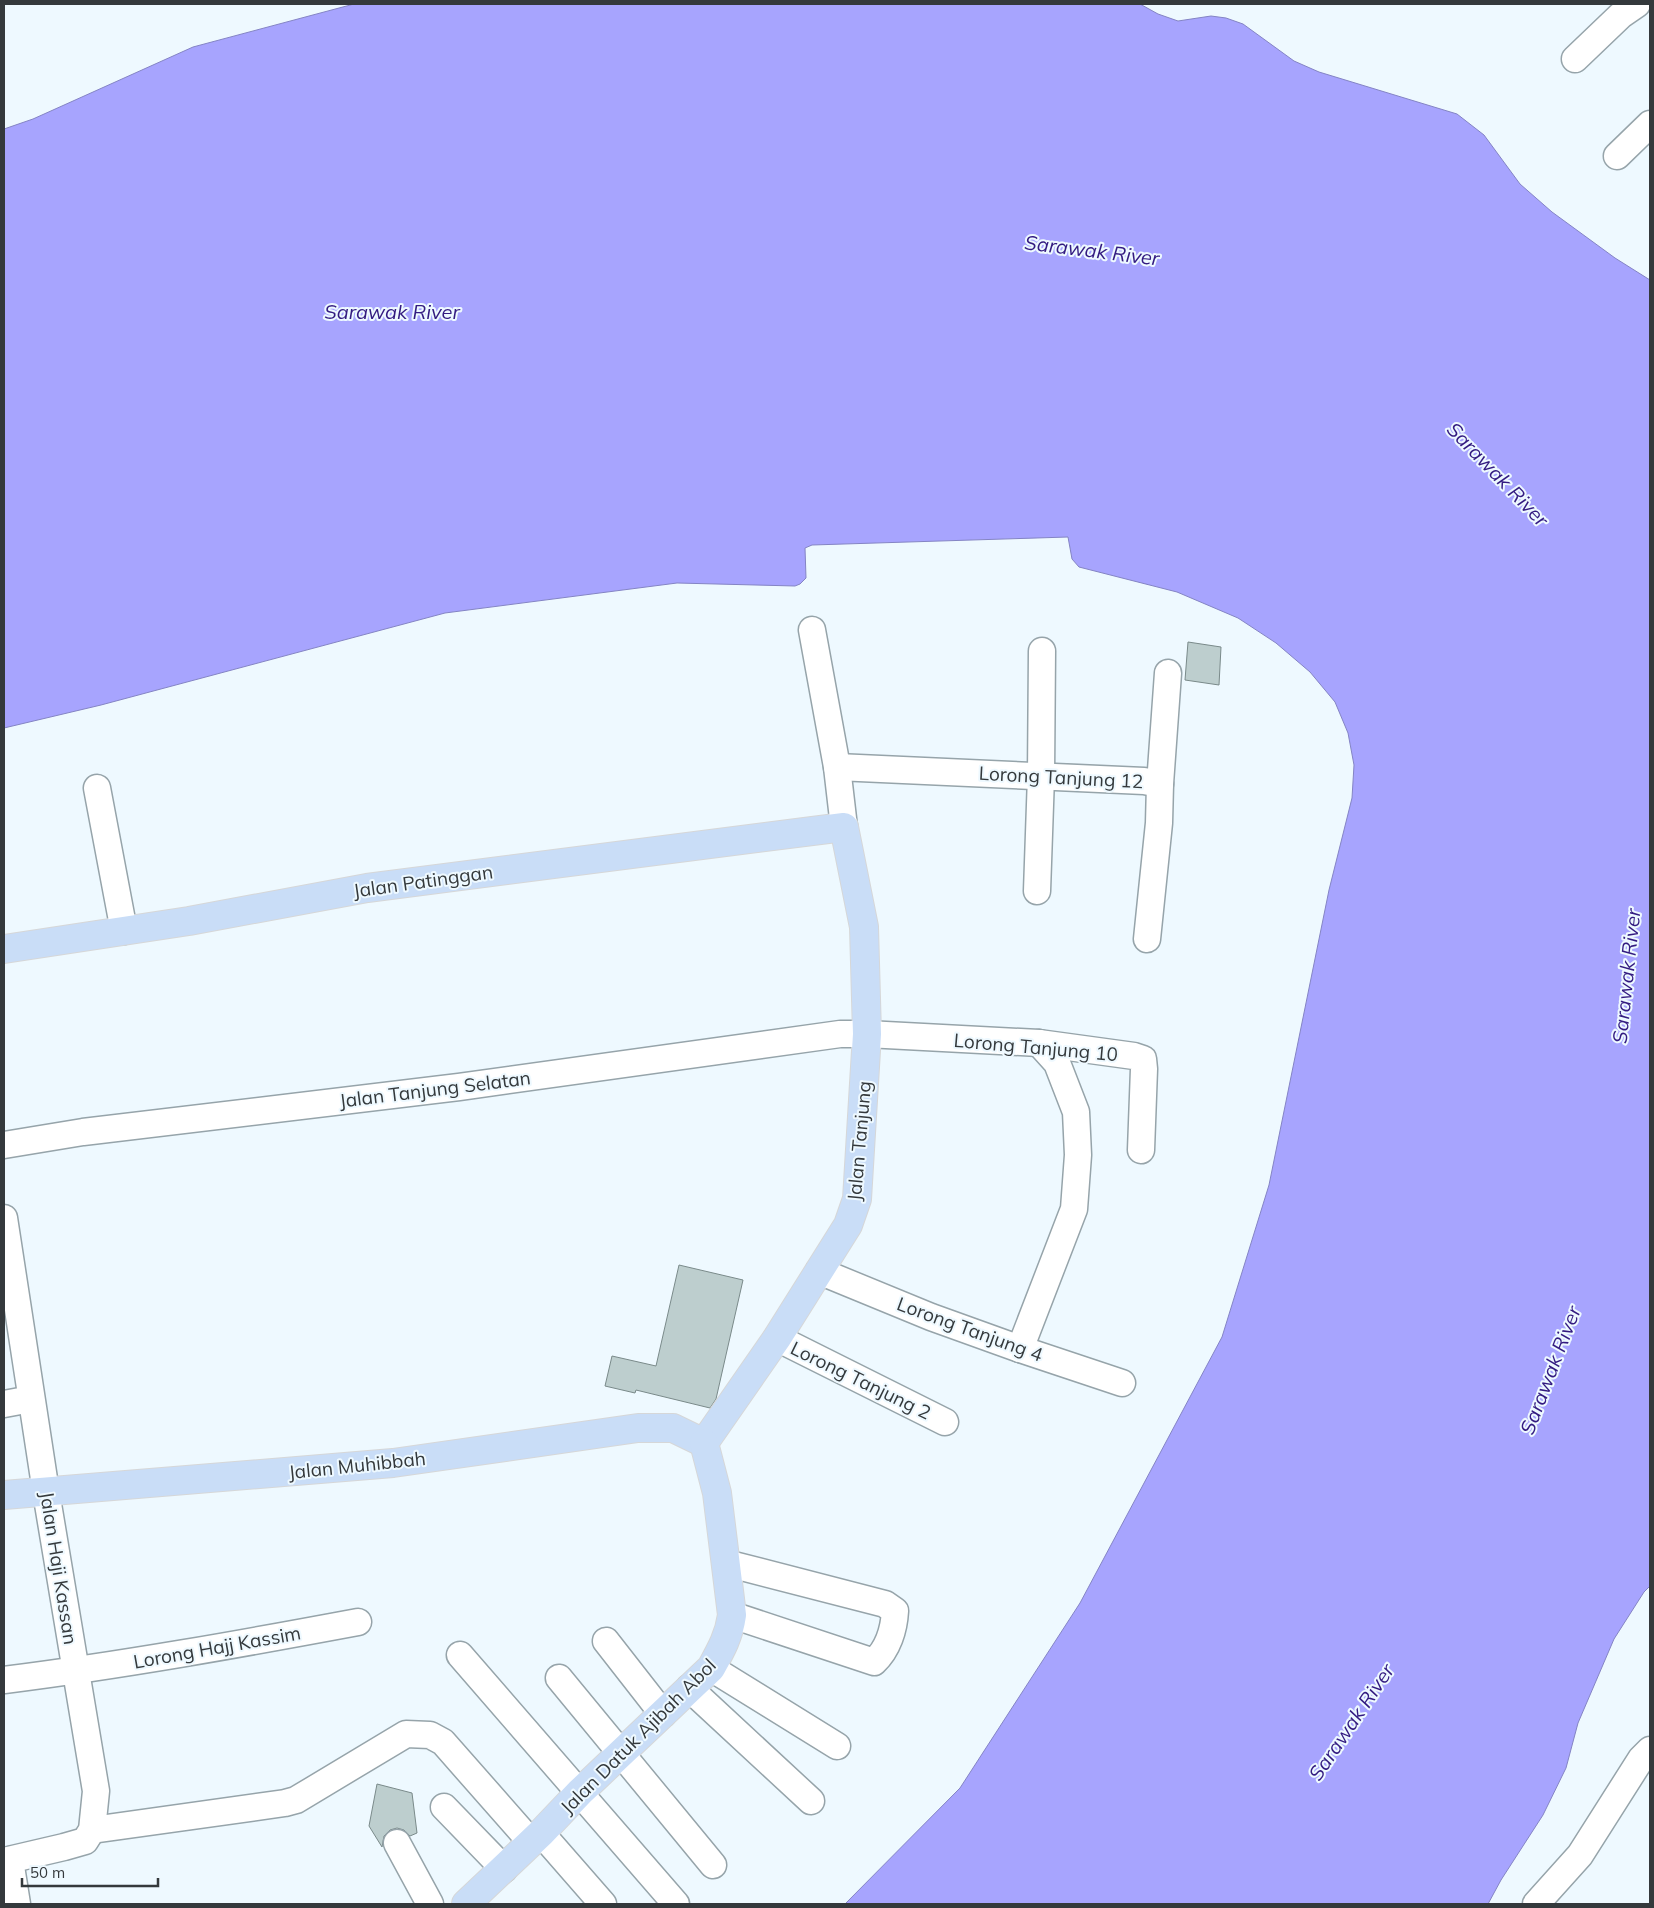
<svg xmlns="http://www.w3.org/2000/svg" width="1654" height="1908" viewBox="0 0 1654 1908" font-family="Mulish,sans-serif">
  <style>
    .water { fill: #a7a4fe; stroke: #8484c4 }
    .building { fill: #bdcece; stroke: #7a8a8a }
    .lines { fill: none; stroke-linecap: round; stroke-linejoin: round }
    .minor-casing { stroke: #96a4aa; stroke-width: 29 }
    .major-casing { stroke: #d6d7d8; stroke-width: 30 }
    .minor { stroke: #fff; stroke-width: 26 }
    .major { stroke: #c9ddf7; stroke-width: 28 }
    .labels { text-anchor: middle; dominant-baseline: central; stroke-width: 4; stroke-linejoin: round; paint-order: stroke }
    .street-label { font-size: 19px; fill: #34393c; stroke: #eef9ff }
    .water-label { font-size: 20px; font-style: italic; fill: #331b81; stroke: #eef9ff }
  </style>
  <rect width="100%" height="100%" fill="#eef9ff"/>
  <path class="water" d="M 354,4 L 1140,4 L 1158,14 L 1178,21 L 1211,16 L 1226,18 L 1243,24 L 1294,61 L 1319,72 L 1457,114 L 1484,135 L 1520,184 L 1552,212 L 1615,258 L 1650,280 L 1650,1586 L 1644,1592 L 1614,1639 L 1578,1723 L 1566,1768 L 1543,1815 L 1501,1880 L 1488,1904 L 845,1904 L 960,1788 L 1080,1603 L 1222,1337 L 1269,1185 L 1329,890 L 1352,798 L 1354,765 L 1348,733 L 1335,702 L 1310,672 L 1276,643 L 1238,618 L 1177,592 L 1079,567 L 1072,559 L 1068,537 L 812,545 L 805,548 L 806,578 L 800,584 L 795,586 L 677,583 L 445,613 L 101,705 L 4,728 L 4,129 L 33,119 L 193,47 Z"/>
  <g class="building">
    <path d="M 1188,642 L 1221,647 L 1219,685 L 1185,680 Z"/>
    <path d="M 679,1265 L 743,1280 L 716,1399 L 710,1408 L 636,1390 L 635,1393 L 605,1386 L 612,1356 L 656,1366 Z"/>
    <path d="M 377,1784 L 412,1793 L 417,1833 L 410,1836 L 404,1830 L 397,1828 L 390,1830 L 384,1836 L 382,1847 L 369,1826 Z"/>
  </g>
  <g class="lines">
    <g class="minor-casing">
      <g id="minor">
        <path d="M 1575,59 L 1621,15 L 1637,4"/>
        <path d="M 1617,156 L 1650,124"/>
        <path d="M 812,630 L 837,767 L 844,827"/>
        <path d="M 837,767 L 1144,781 L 1160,784 L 1159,823 L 1147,939"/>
        <path d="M 1160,784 L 1168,673"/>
        <path d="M 97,788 L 124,931"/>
        <path d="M 1037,891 L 1041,776 L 1042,651"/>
        <path d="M 4,1145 L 83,1132 L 459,1087 L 840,1034 L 867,1034 L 1039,1043 L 1134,1056 L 1143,1059 L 1144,1069 L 1141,1150"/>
        <path d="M 4,1218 L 46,1492 L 96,1791 L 92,1830 L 85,1841 L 64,1847 L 4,1861"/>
        <path d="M 819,1271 L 931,1317 L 1020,1349 L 1122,1383"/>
        <path d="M 777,1338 L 945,1422"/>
        <path d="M 1020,1349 L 1074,1209 L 1078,1155 L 1076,1112 L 1057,1063 L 1039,1043"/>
        <path d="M 4,1404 L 31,1399"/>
        <path d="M 726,1563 L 885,1604 L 895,1611 C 894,1629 888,1649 874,1662 L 732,1615"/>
        <path d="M 606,1641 L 663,1714"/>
        <path d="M 460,1655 L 676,1904"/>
        <path d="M 711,1668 L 837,1746"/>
        <path d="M 559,1678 L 713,1865"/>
        <path d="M 4,1680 C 123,1665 240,1644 358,1622"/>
        <path d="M 689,1688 L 811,1801"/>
        <path d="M 444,1807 L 504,1869"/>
        <path d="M 92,1830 L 285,1803 L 296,1800 L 406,1734 L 430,1735 L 443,1742 L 531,1842"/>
        <path d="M 541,1833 L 603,1904"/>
        <path d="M 397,1843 L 430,1904"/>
        <path d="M 10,1860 L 17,1904"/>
        <path d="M 1536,1904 L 1580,1855 L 1641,1759 L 1650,1750"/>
      </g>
    </g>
    <g class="major-casing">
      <g id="major">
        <path d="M 4,949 L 189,921 L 367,888 L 844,827 L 864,927 L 867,1034 L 857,1199 L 848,1225 L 777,1338 L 704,1443"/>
        <path d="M 4,1495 L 393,1463 L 638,1428 L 673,1428 L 704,1443"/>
        <path d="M 466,1904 L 541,1833 L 580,1792 L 711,1668 C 721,1650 729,1636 732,1615 L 717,1493 L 704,1443"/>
      </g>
    </g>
    <use href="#minor" class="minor"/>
    <use href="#major" class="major"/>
  </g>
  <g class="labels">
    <g class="street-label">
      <text transform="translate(1061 777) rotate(3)">Lorong Tanjung 12</text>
      <text transform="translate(423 881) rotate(-8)">Jalan Patinggan</text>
      <text transform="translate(1036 1047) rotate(5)">Lorong Tanjung 10</text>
      <text transform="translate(435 1089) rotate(-7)">Jalan Tanjung Selatan</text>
      <text transform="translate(859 1141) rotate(-85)">Jalan Tanjung</text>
      <text transform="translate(970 1329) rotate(20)">Lorong Tanjung 4</text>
      <text transform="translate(861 1380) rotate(26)">Lorong Tanjung 2</text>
      <text transform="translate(357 1465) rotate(-6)">Jalan Muhibbah</text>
      <text transform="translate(59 1568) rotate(81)">Jalan Haji Kassan</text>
      <text transform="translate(217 1647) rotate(-10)">Lorong Hajj Kassim</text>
      <text transform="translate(638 1736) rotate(-45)">Jalan Datuk Ajibah Abol</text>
    </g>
    <g class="water-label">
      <text transform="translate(1092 250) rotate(7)">Sarawak River</text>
      <text x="392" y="311">Sarawak River</text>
      <text transform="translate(1498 474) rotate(46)">Sarawak River</text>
      <text transform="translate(1626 976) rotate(-84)">Sarawak River</text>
      <text transform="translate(1550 1370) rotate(-69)">Sarawak River</text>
      <text transform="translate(1351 1722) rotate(-56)">Sarawak River</text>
    </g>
  </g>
  <rect width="1654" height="1908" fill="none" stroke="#34393c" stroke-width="10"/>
  <path d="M22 1878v8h136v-8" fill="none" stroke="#34393c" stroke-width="2.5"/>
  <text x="30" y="1878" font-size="15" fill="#34393c" stroke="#eef9ff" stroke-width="4" paint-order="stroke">50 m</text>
</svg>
